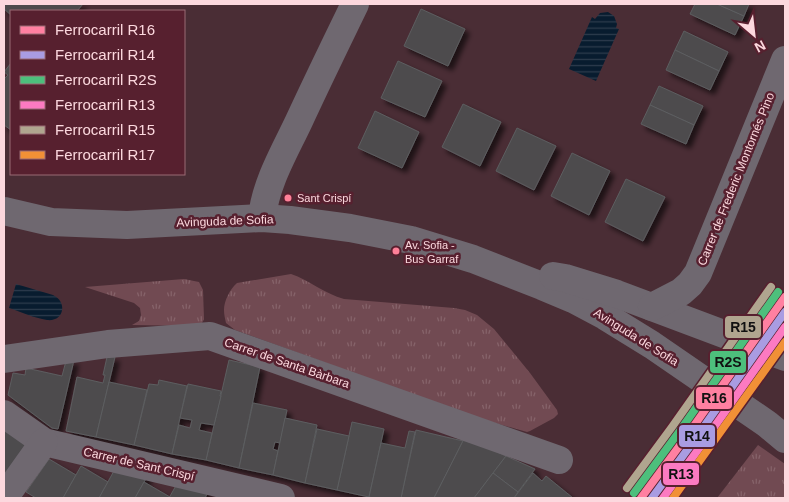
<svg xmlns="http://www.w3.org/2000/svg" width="789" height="502" viewBox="0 0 789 502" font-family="Helvetica,sans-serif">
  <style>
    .grass { fill: url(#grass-tufts) }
    .water { fill: url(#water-rules) }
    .building { fill: #4e4b4d; stroke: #5c5e60; filter: url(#shadow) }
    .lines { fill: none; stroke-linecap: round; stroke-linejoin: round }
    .minor { stroke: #6f6870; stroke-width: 28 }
    .rail-1-casing { stroke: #57202f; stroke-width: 11 }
    .rail-2-casing { stroke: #57202f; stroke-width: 11 }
    .rail-3-casing { stroke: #57202f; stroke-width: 11 }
    .rail-4-casing { stroke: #57202f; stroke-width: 11 }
    .rail-5-casing { stroke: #57202f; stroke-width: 11 }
    .rail-6-casing { stroke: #57202f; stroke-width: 11 }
    .rail-1 { stroke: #ff80a1; stroke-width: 8 }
    .rail-2 { stroke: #a99ce2; stroke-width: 8 }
    .rail-3 { stroke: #4dbf7c; stroke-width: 8 }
    .rail-4 { stroke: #fc7ac1; stroke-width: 8 }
    .rail-5 { stroke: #b0a58f; stroke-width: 8 }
    .rail-6 { stroke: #f19036; stroke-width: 8 }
    .bus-dot { fill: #ff8098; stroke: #57202f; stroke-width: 2 }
    .labels { text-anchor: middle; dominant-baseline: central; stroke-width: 5; stroke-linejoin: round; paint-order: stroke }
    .bus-label { font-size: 11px; fill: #fcd8de; stroke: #57202f; text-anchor: start }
    .street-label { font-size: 12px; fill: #fcd8de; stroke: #57202f }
    .line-badge { stroke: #57202f; stroke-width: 2 }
    .pale-badge-label { font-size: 14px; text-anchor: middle; font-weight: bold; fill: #111 }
  </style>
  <defs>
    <pattern id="grass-tufts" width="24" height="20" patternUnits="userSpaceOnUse" patternTransform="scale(1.25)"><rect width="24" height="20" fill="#714a52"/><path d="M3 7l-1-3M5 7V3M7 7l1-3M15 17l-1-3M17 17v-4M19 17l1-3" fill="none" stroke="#86636a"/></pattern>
    <pattern id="water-rules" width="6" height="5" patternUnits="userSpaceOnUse" patternTransform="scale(1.25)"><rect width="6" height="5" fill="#081c2f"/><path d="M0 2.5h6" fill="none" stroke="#2d3c4d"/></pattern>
    <filter id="shadow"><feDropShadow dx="4.5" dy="4.5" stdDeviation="2.5" flood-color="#0009"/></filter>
  </defs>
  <rect width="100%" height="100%" fill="#4a2d35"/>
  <g class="grass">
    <path d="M 291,274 C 309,280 325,294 344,299 L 454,308 L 465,310 L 477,315 L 494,329 L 530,373 L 557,410 L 558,414 L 554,418 L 530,431 L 527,432 L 436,406 L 329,364 L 235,330 L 226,323 C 225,319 224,314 224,310 C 224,301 230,289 237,283 Z"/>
    <path d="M 184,279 L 199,282 L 203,290 L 204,319 L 202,323 L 196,326 L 132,325 L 139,321 L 141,315 L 140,308 L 134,303 L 85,287 Z"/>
    <path d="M 758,445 L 785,464 L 785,498 L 717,498 Z"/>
  </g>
  <g class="water">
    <path d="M 608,12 L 614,16 L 617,24 L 616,28 L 619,29 L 596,81 L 569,69 L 592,17 L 595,19 L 600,13 Z"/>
    <path d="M 16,284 L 53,295 C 68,302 64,322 47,320 C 34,318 21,312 9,308 Z"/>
  </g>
  <g class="building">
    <path d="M 4,4 L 83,4 L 77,11 L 11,11 L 11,15 L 4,9 Z"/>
    <path d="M 695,4 L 717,4 L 744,16 L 735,35 L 690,14 Z"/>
    <path d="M 717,4 L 749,4 L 744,16 Z"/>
    <path d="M 421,9 L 465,29 L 448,66 L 404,46 Z"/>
    <path d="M 684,31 L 728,52 L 719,71 L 675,50 Z"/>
    <path d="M 675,50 L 719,71 L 710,90 L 666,70 Z"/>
    <path d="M 398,61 L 442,81 L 425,117 L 381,98 Z"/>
    <path d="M 11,63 L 11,130 L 4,125 L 4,79 L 8,75 L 4,72 Z"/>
    <path d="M 659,86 L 703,106 L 694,125 L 650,105 Z"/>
    <path d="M 463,104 L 501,122 L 480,166 L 442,147 Z"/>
    <path d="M 650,105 L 694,125 L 686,144 L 641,124 Z"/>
    <path d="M 375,111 L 419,132 L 402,168 L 358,148 Z"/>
    <path d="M 517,128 L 556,146 L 534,190 L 496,171 Z"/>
    <path d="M 572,153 L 610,171 L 589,215 L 551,196 Z"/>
    <path d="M 626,179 L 665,197 L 643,241 L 605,222 Z"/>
    <path d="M 107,357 L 115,357 L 96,437 L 66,431 L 77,377 L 103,383 L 105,375 L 103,375 Z"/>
    <path d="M 74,360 L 58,429 L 52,428 L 8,395 L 13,373 L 25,375 L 26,368 L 62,376 L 66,361 Z"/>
    <path d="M 229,360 L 260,367 L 239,468 L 206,460 Z"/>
    <path d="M 159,380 L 187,386 L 172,454 L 134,445 L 149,384 L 158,385 Z"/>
    <path d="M 109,382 L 147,390 L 134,445 L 96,437 Z"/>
    <path d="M 188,384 L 221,391 L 220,396 L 221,396 L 214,425 L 201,423 L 199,430 L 212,433 L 206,460 L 172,454 L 179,425 L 190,428 L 192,420 L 180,418 Z"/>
    <path d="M 253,403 L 287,410 L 280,443 L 275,442 L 273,449 L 278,451 L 273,475 L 239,468 Z"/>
    <path d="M 285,418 L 317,425 L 305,483 L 273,475 Z"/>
    <path d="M 352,422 L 384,429 L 369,497 L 337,490 Z"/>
    <path d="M 4,426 L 28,443 L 4,477 Z"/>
    <path d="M 317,429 L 349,436 L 337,490 L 305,483 Z"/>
    <path d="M 416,430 L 463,441 L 434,498 L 401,498 Z"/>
    <path d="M 409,431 L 415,432 L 401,498 L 374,498 L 369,497 L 381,443 L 405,448 Z"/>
    <path d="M 465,437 L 506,456 L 474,498 L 434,498 Z"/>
    <path d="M 506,456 L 535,469 L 518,492 L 493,473 Z"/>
    <path d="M 49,459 L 76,475 L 63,498 L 36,498 L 26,492 Z"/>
    <path d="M 81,466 L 108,482 L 99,498 L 63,498 Z"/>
    <path d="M 115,469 L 148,475 L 135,498 L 99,498 Z"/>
    <path d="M 493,473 L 518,492 L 514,498 L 474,498 Z"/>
    <path d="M 533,473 L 542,481 L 546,476 L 573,498 L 514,498 Z"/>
    <path d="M 144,482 L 170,497 L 169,498 L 135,498 Z"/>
    <path d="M 178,482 L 209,490 L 205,498 L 169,498 Z"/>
  </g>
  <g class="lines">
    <g class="minor">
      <path d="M 4,211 L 51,222 L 127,225 L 262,218 L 290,220 L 350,228 L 411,240 L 473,259 L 542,286 L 573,299 L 605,316 L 652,345 L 767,424 L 785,439"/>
      <path d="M 262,218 C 265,184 285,151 299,121 C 317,82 336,43 355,4"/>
      <path d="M 553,276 L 565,278 L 617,294 L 785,357"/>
      <path d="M 652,307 L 681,292 L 690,284 L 698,273 L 785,60"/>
      <path d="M 4,359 L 108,344 L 210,336 L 559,460"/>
      <path d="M 4,414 L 44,442 L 281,498"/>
      <path d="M 4,498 L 44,442"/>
    </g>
    <g class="rail-1-casing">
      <path id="rail-1" d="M 641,498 L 686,437 L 785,297"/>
    </g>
    <g class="rail-2-casing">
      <path id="rail-2" d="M 652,498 L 693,442 L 785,312"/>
    </g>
    <g class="rail-3-casing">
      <path id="rail-3" d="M 634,493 L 679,432 L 778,292"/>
    </g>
    <g class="rail-4-casing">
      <path id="rail-4" d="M 663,498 L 700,447 L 785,327"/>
    </g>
    <g class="rail-5-casing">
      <path id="rail-5" d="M 627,488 L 672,427 L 771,287"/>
    </g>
    <g class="rail-6-casing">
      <path id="rail-6" d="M 673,498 L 785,342"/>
    </g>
    <use href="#rail-1" class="rail-1"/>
    <use href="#rail-2" class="rail-2"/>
    <use href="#rail-3" class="rail-3"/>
    <use href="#rail-4" class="rail-4"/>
    <use href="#rail-5" class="rail-5"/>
    <use href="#rail-6" class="rail-6"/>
  </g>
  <g class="bus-dot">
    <circle cx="288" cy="198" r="4.5"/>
    <circle cx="396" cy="251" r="4.5"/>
  </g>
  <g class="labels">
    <g class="bus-label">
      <text x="297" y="198">Sant Crispí</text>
      <text x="405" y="245">Av. Sofia -<tspan x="405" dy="14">Bus Garraf</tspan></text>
    </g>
    <g class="street-label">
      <text transform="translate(736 179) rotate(-68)">Carrer de Frederic Montornés Pino</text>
      <text transform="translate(225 221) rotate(-2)">Avinguda de Sofia</text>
      <text transform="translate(636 337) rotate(32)">Avinguda de Sofia</text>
      <text transform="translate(287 363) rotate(19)">Carrer de Santa Bàrbara</text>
      <text transform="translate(139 464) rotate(13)">Carrer de Sant Crispí</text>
    </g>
  </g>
  <g class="line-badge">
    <rect x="724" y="315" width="38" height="24" rx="5" fill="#b0a58f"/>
    <rect x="709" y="350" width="38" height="24" rx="5" fill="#4dbf7c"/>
    <rect x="695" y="386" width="38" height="24" rx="5" fill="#ff80a1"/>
    <rect x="678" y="424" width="38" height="24" rx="5" fill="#a99ce2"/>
    <rect x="662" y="462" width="38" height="24" rx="5" fill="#fc7ac1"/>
  </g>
  <g class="pale-badge-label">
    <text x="743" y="332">R15</text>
    <text x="728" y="367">R2S</text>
    <text x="714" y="403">R16</text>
    <text x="697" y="441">R14</text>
    <text x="681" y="479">R13</text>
  </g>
  <rect width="789" height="502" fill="none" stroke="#fcd8de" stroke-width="10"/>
  <rect x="10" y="10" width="175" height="165" fill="#57202f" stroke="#996a75"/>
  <rect x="20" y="26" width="25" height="8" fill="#ff80a1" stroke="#996a75"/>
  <text x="55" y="35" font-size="15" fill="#fcd8de">Ferrocarril R16</text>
  <rect x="20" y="51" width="25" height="8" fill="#a99ce2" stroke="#996a75"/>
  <text x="55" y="60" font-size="15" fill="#fcd8de">Ferrocarril R14</text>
  <rect x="20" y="76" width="25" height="8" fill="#4dbf7c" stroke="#996a75"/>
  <text x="55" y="85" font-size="15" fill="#fcd8de">Ferrocarril R2S</text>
  <rect x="20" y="101" width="25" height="8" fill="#fc7ac1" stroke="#996a75"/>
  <text x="55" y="110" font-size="15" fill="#fcd8de">Ferrocarril R13</text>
  <rect x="20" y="126" width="25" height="8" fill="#b0a58f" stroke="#996a75"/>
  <text x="55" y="135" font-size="15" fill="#fcd8de">Ferrocarril R15</text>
  <rect x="20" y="151" width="25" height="8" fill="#f19036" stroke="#996a75"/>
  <text x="55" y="160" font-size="15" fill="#fcd8de">Ferrocarril R17</text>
  <g transform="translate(754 35) rotate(152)" stroke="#57202f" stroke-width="4" paint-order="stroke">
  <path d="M0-4L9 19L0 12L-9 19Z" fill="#fcd8de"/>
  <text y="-8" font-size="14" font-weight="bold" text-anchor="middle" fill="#fcd8de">N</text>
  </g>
</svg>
